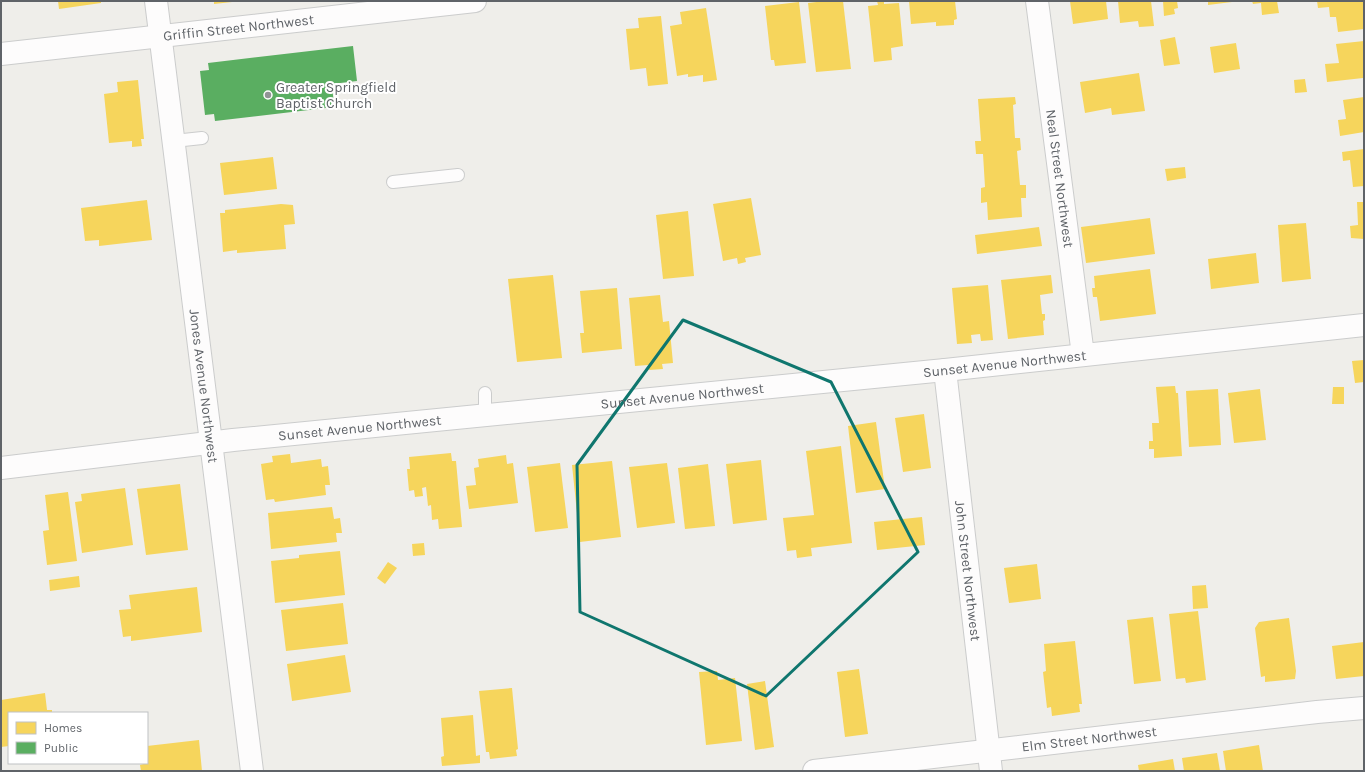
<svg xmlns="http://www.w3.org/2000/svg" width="1365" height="772" viewBox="0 0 1365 772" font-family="Karla,sans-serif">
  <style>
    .homes { fill: #f6d55c }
    .public { fill: #5aae61 }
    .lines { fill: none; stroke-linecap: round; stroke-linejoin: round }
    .lane-casing { stroke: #cbcccc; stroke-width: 14 }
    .street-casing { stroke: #cbcccc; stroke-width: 24 }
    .lane { stroke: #fdfcfc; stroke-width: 12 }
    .street { stroke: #fdfcfc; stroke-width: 22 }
    .marked { fill: none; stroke: #0f766e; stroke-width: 3; stroke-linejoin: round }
    .poi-dot { fill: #919496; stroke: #fff; stroke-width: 1.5 }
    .labels { text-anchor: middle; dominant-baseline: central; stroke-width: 4; stroke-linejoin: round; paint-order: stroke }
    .street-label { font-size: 14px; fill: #5f6368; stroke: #fff }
    .poi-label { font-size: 14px; fill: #5f6368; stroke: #fff; text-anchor: start }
  </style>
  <rect width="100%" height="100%" fill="#efeeea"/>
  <g class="homes">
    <path d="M 58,1 L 101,1 L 101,3 L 59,9 Z"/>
    <path d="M 214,1 L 232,1 L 232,2 L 214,4 Z"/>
    <path d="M 825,1 L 843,1 L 851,69 L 816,72 L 808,3 Z"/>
    <path d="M 877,1 L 884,1 L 884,4 L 899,3 L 903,46 L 891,48 L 892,60 L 874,62 L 868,6 L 878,5 Z"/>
    <path d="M 909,1 L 955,1 L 957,19 L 954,20 L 954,25 L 936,26 L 936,22 L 911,24 Z"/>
    <path d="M 1070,1 L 1106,1 L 1108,19 L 1073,24 Z"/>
    <path d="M 1118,1 L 1151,1 L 1154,26 L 1139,27 L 1138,21 L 1120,23 Z"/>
    <path d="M 1163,1 L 1177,1 L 1178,8 L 1174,9 L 1175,14 L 1164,16 Z"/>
    <path d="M 1208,1 L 1232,1 L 1232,2 L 1208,5 Z"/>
    <path d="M 1252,1 L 1277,1 L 1279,13 L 1262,15 L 1261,3 L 1253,4 Z"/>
    <path d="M 1317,1 L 1364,1 L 1364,29 L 1338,32 L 1336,17 L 1330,17 L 1329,7 L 1318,8 Z"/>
    <path d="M 799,2 L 806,63 L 775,66 L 774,60 L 771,60 L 765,6 Z"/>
    <path d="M 706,8 L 717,80 L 703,82 L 703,75 L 688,77 L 688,74 L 677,76 L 670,26 L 682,24 L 680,12 Z"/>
    <path d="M 661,16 L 668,84 L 648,86 L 646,68 L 630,70 L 626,29 L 639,28 L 638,18 Z"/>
    <path d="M 1175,37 L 1180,64 L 1164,66 L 1160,40 Z"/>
    <path d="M 1364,41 L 1364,82 L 1363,78 L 1327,82 L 1325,64 L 1339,63 L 1336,44 Z"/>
    <path d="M 1236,43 L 1240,69 L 1214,73 L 1210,47 Z"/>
    <path d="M 1139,73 L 1145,111 L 1112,115 L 1111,108 L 1085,113 L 1080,82 Z"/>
    <path d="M 1305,79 L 1307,92 L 1295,93 L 1294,80 Z"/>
    <path d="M 138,80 L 144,139 L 141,139 L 142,146 L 132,147 L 132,141 L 109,143 L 104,94 L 118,92 L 117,82 Z"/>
    <path d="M 1015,97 L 1016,104 L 1013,105 L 1015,138 L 1020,138 L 1021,150 L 1017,151 L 1020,185 L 1026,185 L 1026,198 L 1021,198 L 1022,217 L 988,220 L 987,202 L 981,203 L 981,188 L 985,187 L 983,154 L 976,154 L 975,141 L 981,141 L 978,99 Z"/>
    <path d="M 1364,97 L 1364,132 L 1340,136 L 1338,120 L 1346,119 L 1343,100 Z"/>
    <path d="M 1364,149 L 1364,186 L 1353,187 L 1350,160 L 1343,161 L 1342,152 Z"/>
    <path d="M 273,157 L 277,189 L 224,195 L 220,163 Z"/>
    <path d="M 1185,167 L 1186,178 L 1167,181 L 1165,169 Z"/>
    <path d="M 751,198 L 761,255 L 745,258 L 746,262 L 738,264 L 737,258 L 723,261 L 713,204 Z"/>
    <path d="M 147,200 L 152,240 L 99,246 L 99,240 L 85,241 L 81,208 Z"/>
    <path d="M 1357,202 L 1364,202 L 1364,239 L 1351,238 L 1350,226 L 1358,225 Z"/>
    <path d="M 281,204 L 293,205 L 295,224 L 284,225 L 286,249 L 237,253 L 237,250 L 223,252 L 220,213 L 225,213 L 225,210 Z"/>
    <path d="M 688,211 L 694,276 L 663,279 L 656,215 Z"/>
    <path d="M 1150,218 L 1155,254 L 1086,263 L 1081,227 Z"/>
    <path d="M 1306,223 L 1311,279 L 1282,282 L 1278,225 Z"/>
    <path d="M 1039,227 L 1042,246 L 977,254 L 975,235 Z"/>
    <path d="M 1256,253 L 1259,283 L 1211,289 L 1208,259 Z"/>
    <path d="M 1150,269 L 1156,314 L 1100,321 L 1097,297 L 1093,297 L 1092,288 L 1095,288 L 1094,276 Z"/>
    <path d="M 553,275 L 562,358 L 517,362 L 508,279 Z"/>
    <path d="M 1051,275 L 1053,293 L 1040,295 L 1042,314 L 1045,314 L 1045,320 L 1043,321 L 1044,335 L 1008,339 L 1001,280 Z"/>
    <path d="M 988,285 L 993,340 L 981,341 L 980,334 L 971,335 L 972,343 L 957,344 L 952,288 Z"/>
    <path d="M 617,288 L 622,349 L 582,353 L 580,333 L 584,333 L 580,291 Z"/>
    <path d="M 660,295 L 663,322 L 669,321 L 673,363 L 662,364 L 663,369 L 649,370 L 648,365 L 635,366 L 629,298 Z"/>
    <path d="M 1364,360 L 1364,382 L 1355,383 L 1352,361 Z"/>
    <path d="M 1175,386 L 1176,393 L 1178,393 L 1182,456 L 1154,458 L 1154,449 L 1149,449 L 1149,441 L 1153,441 L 1152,423 L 1159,423 L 1156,387 Z"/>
    <path d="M 1333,387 L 1344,387 L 1344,404 L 1332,404 Z"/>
    <path d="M 1218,389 L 1221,445 L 1189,447 L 1186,391 Z"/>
    <path d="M 1260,389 L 1266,440 L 1234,443 L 1228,393 Z"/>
    <path d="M 924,414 L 931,468 L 903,472 L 895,418 Z"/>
    <path d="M 876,422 L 885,489 L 856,493 L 848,426 Z"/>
    <path d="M 841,446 L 852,543 L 811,548 L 812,556 L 797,558 L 796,550 L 787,551 L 783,518 L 814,515 L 806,451 Z"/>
    <path d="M 451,453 L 452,461 L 456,461 L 462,527 L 439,529 L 438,519 L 432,520 L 431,505 L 428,506 L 426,487 L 422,488 L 423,496 L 415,497 L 414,490 L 409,491 L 407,469 L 410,469 L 409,457 Z"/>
    <path d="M 290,454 L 291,463 L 321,459 L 322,467 L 328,466 L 330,485 L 325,485 L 326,495 L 275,502 L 274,499 L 266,500 L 261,464 L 273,462 L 272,456 Z"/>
    <path d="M 506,455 L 507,464 L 513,463 L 518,503 L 469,509 L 466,486 L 476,485 L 474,468 L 479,467 L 478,459 Z"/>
    <path d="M 761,460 L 767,520 L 733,524 L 726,464 Z"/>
    <path d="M 612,461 L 621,537 L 580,542 L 572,465 Z"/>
    <path d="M 560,463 L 568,528 L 535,532 L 527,467 Z"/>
    <path d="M 667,463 L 675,523 L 637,528 L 629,467 Z"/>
    <path d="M 708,464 L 715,526 L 685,529 L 678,468 Z"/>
    <path d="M 180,484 L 188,550 L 146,555 L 137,489 Z"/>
    <path d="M 125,488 L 133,545 L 82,553 L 75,502 L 82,501 L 81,494 Z"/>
    <path d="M 68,492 L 77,561 L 47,565 L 43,531 L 49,530 L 45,495 Z"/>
    <path d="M 332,507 L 334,519 L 340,518 L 342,533 L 336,533 L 337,542 L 271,549 L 268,513 Z"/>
    <path d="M 922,517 L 925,545 L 877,550 L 874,522 Z"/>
    <path d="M 424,543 L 425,555 L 413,556 L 412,544 Z"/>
    <path d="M 340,551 L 345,595 L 275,603 L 271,561 L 299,558 L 299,555 Z"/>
    <path d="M 388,562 L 397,568 L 385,584 L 377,578 Z"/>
    <path d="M 1037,564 L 1041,599 L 1009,603 L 1004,568 Z"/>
    <path d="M 79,576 L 80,587 L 50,591 L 49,580 Z"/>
    <path d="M 1206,585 L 1208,608 L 1193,609 L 1192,586 Z"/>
    <path d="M 197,587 L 202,632 L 131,641 L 131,636 L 123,637 L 119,610 L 131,609 L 129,595 Z"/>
    <path d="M 343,603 L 348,644 L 286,651 L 281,610 Z"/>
    <path d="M 1198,611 L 1206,680 L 1186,683 L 1185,678 L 1176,679 L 1169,614 Z"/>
    <path d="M 1153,617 L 1161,681 L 1134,684 L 1127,620 Z"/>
    <path d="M 1289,618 L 1296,671 L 1295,679 L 1265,682 L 1265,676 L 1261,677 L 1255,628 L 1259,622 Z"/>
    <path d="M 1075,641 L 1082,704 L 1079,704 L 1080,712 L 1052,716 L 1051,707 L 1047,708 L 1043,672 L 1046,671 L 1044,644 Z"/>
    <path d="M 1364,642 L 1364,676 L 1336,679 L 1332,646 Z"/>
    <path d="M 345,655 L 351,692 L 292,701 L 287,664 Z"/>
    <path d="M 859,669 L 868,734 L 845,737 L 837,672 Z"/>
    <path d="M 717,671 L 718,680 L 735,678 L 742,741 L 706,745 L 699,672 Z"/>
    <path d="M 765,681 L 774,747 L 755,750 L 747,684 Z"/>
    <path d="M 512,688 L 518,749 L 516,750 L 517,756 L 490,759 L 489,752 L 486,752 L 479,691 Z"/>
    <path d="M 45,693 L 47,710 L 52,710 L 52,713 L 9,713 L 9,746 L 1,747 L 1,700 Z"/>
    <path d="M 473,715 L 476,756 L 480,755 L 480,763 L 442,766 L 441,757 L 444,756 L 441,718 Z"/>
    <path d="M 199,740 L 202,771 L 141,771 L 140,765 L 147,763 L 147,746 Z"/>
    <path d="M 1259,745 L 1263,771 L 1226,771 L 1223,751 Z"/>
    <path d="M 1217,753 L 1220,771 L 1184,771 L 1182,758 Z"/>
    <path d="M 1173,759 L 1175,771 L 1139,771 L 1138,765 Z"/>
  </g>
  <path class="public" d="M 353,46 L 357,81 L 332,84 L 334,107 L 215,121 L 214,114 L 205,115 L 200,71 L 209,70 L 208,63 Z"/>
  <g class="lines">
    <g class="lane-casing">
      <g id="lane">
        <path d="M 174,141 L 202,138"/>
        <path d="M 393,182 L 458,175"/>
        <path d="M 485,393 L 485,416"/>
      </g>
    </g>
    <g class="street-casing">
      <g id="street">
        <path id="s1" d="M 156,1 L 252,771"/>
        <path id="s2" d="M 1037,1 L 1083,355"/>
        <path id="s3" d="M 1,54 L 475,1"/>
        <path id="s4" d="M 945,370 L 991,771"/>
        <path id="s5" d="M 1,468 L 233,440 L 945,370 L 1364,325"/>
        <path id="s6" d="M 814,771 L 1317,712 L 1364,708"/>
      </g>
    </g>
    <use href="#lane" class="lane"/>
    <use href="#street" class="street"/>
  </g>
  <path class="marked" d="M 683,320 L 831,382 L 918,552 L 766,696 L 580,612 L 577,465 Z"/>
  <circle class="poi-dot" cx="268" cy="95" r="4"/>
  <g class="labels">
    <g class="street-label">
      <text stroke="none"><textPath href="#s3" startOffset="239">Griffin Street Northwest</textPath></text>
      <text stroke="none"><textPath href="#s2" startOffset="179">Neal Street Northwest</textPath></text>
      <text stroke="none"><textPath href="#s5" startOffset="1009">Sunset Avenue Northwest</textPath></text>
      <text stroke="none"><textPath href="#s1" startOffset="388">Jones Avenue Northwest</textPath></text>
      <text stroke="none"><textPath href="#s5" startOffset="685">Sunset Avenue Northwest</textPath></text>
      <text stroke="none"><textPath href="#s5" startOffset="361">Sunset Avenue Northwest</textPath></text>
      <text stroke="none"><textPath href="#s4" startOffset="202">John Street Northwest</textPath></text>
      <text stroke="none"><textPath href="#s6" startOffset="277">Elm Street Northwest</textPath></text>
    </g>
    <g class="poi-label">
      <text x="276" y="87">Greater Springfield<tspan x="276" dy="16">Baptist Church</tspan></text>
    </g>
  </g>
  <rect width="1365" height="772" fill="none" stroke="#5f6368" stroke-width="4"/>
  <rect x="8" y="712" width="140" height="52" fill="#ffffff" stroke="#bfc1c3"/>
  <rect x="16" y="722" width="20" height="12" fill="#f6d55c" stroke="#bfc1c3"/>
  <text x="44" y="732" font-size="12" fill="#5f6368">Homes</text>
  <rect x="16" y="742" width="20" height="12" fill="#5aae61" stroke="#bfc1c3"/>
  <text x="44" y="752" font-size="12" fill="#5f6368">Public</text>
</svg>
